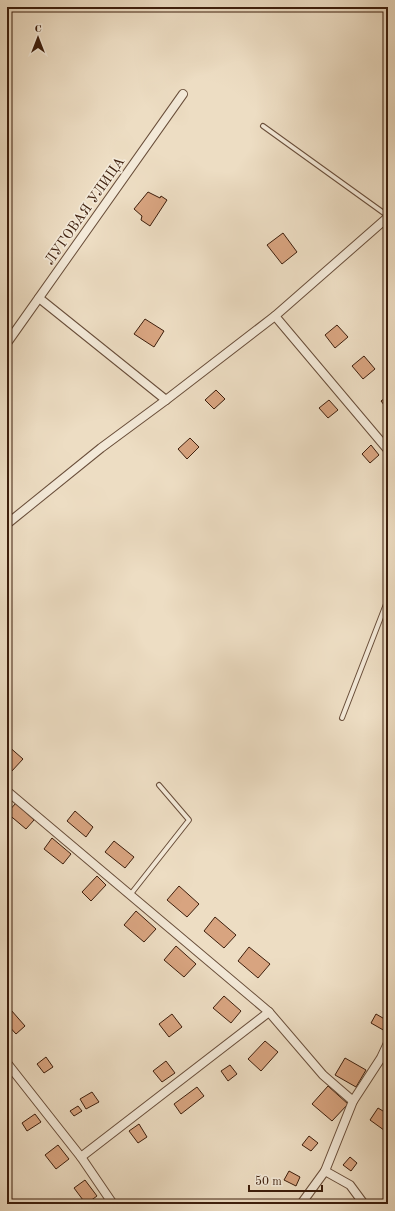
<svg xmlns="http://www.w3.org/2000/svg" width="395" height="1211" viewBox="0 0 395 1211" font-family="'Old Standard TT',serif">
  <style>
    .building { fill: #d8a480; stroke: #3d1e0c }
    .lines { fill: none; stroke-linecap: round; stroke-linejoin: round }
    .lane-casing { stroke: #694e3a; stroke-width: 6 }
    .street-casing { stroke: #694e3a; stroke-width: 10 }
    .lane { stroke: #f3e9d8; stroke-width: 4 }
    .street { stroke: #f3e9d8; stroke-width: 8 }
    .labels { text-anchor: middle; dominant-baseline: central; stroke-width: 3.5; stroke-linejoin: round; paint-order: stroke }
    .street-label { font-size: 14px; fill: #3d1e0c; stroke: #f3e9d8 }
  </style>
  <rect width="100%" height="100%" fill="#edddc3"/>
  <filter id="stains"><feTurbulence type="fractalNoise" baseFrequency=".005" numOctaves="4"/><feColorMatrix values="0 0 0 0 .2 0 0 0 0 .09 0 0 0 0 .02 0 0 0 .5 -.17"/></filter>
  <radialGradient id="worn" r=".72"><stop offset=".6" stop-color="#630" stop-opacity="0"/><stop offset="1" stop-color="#630" stop-opacity=".3"/></radialGradient>
  <g class="building">
    <path d="M 148,192 L 160,198 L 161,196 L 167,200 L 150,226 L 141,220 L 142,216 L 134,209 Z"/>
    <path d="M 283,233 L 297,252 L 282,264 L 267,245 Z"/>
    <path d="M 145,319 L 164,331 L 154,347 L 134,334 Z"/>
    <path d="M 337,325 L 348,337 L 335,348 L 325,335 Z"/>
    <path d="M 364,356 L 375,369 L 363,379 L 352,366 Z"/>
    <path d="M 216,390 L 225,399 L 214,409 L 205,400 Z"/>
    <path d="M 388,396 L 388,410 L 381,401 Z"/>
    <path d="M 329,400 L 338,410 L 328,418 L 319,408 Z"/>
    <path d="M 190,438 L 199,447 L 187,459 L 178,449 Z"/>
    <path d="M 371,445 L 379,455 L 370,463 L 362,454 Z"/>
    <path d="M 7,745 L 23,759 L 11,772 L 7,769 Z"/>
    <path d="M 16,803 L 34,820 L 26,829 L 7,813 Z"/>
    <path d="M 75,811 L 93,827 L 86,837 L 67,821 Z"/>
    <path d="M 52,838 L 71,854 L 63,864 L 44,849 Z"/>
    <path d="M 114,841 L 134,857 L 125,868 L 105,852 Z"/>
    <path d="M 97,876 L 106,885 L 91,901 L 82,892 Z"/>
    <path d="M 179,886 L 199,904 L 187,917 L 167,900 Z"/>
    <path d="M 136,911 L 156,929 L 144,942 L 124,925 Z"/>
    <path d="M 215,917 L 236,935 L 224,948 L 204,931 Z"/>
    <path d="M 176,946 L 196,964 L 184,977 L 164,960 Z"/>
    <path d="M 249,947 L 270,964 L 258,978 L 238,961 Z"/>
    <path d="M 224,996 L 241,1011 L 231,1023 L 213,1008 Z"/>
    <path d="M 11,1010 L 25,1026 L 16,1034 L 7,1024 L 7,1013 Z"/>
    <path d="M 172,1014 L 182,1027 L 169,1037 L 159,1024 Z"/>
    <path d="M 376,1014 L 388,1021 L 388,1027 L 385,1031 L 371,1023 Z"/>
    <path d="M 265,1041 L 278,1052 L 261,1071 L 248,1059 Z"/>
    <path d="M 46,1057 L 53,1067 L 44,1073 L 37,1064 Z"/>
    <path d="M 345,1058 L 366,1070 L 356,1087 L 335,1075 Z"/>
    <path d="M 166,1061 L 175,1073 L 162,1082 L 153,1071 Z"/>
    <path d="M 230,1065 L 237,1074 L 228,1081 L 221,1071 Z"/>
    <path d="M 328,1086 L 348,1104 L 332,1121 L 312,1104 Z"/>
    <path d="M 197,1087 L 204,1096 L 181,1114 L 174,1104 Z"/>
    <path d="M 92,1092 L 99,1102 L 86,1109 L 80,1099 Z"/>
    <path d="M 78,1106 L 82,1111 L 74,1116 L 70,1111 Z"/>
    <path d="M 378,1108 L 388,1114 L 388,1133 L 370,1120 Z"/>
    <path d="M 35,1114 L 41,1122 L 27,1131 L 22,1123 Z"/>
    <path d="M 139,1124 L 147,1137 L 138,1143 L 129,1131 Z"/>
    <path d="M 309,1136 L 318,1143 L 311,1151 L 302,1145 Z"/>
    <path d="M 58,1145 L 69,1159 L 56,1169 L 45,1155 Z"/>
    <path d="M 350,1157 L 357,1163 L 351,1171 L 343,1165 Z"/>
    <path d="M 289,1171 L 300,1177 L 296,1186 L 284,1180 Z"/>
    <path d="M 85,1180 L 97,1196 L 86,1204 L 74,1188 Z"/>
  </g>
  <g class="lines">
    <g class="lane-casing">
      <g id="lane">
        <path d="M 263,126 L 388,216"/>
        <path d="M 342,718 L 388,599"/>
        <path d="M 130,895 L 189,820 L 159,785"/>
        <path d="M 381,1058 L 388,1062"/>
      </g>
    </g>
    <g class="street-casing">
      <g id="street">
        <path d="M 39,298 L 166,400"/>
        <path d="M 275,316 L 388,450"/>
        <path d="M 7,343 L 183,94"/>
        <path d="M 7,524 L 101,448 L 166,400 L 275,316 L 388,217"/>
        <path d="M 7,791 L 269,1012 L 323,1075 L 353,1101"/>
        <path d="M 7,1063 L 81,1157 L 113,1204"/>
        <path d="M 81,1157 L 269,1012"/>
        <path d="M 325,1171 L 350,1185 L 364,1204"/>
        <path d="M 301,1204 L 325,1171 L 353,1101 L 381,1058 L 388,1043"/>
      </g>
    </g>
    <use href="#lane" class="lane"/>
    <use href="#street" class="street"/>
  </g>
  <g class="labels">
    <g class="street-label">
      <text transform="translate(85 211) rotate(-55)">ЛУГОВАЯ УЛИЦА</text>
    </g>
  </g>
  <rect width="395" height="1211" fill="none" stroke="#edddc3" stroke-width="24"/>
  <rect x="8" y="8" width="379" height="1195" fill="none" stroke="#3d1e0c" stroke-width="2"/>
  <rect x="12" y="12" width="371" height="1187" fill="none" stroke="#3d1e0c"/>
  <g transform="translate(38 38)" stroke="#f3e9d8" stroke-width="3" paint-order="stroke">
  <path d="M0-3L7 15L0 10L-7 15Z" fill="#3d1e0c"/>
  <text y="-6" font-size="11" font-weight="bold" text-anchor="middle" fill="#3d1e0c">С</text>
  </g>
  <path d="M249 1185v6h73v-6" fill="none" stroke="#3d1e0c" stroke-width="2"/>
  <text x="255" y="1185" font-size="12" fill="#3d1e0c" stroke="#f3e9d8" stroke-width="3" paint-order="stroke">50 m</text>
  <rect width="100%" height="100%" filter="url(#stains)"/>
  <rect width="100%" height="100%" fill="url(#worn)"/>
</svg>
